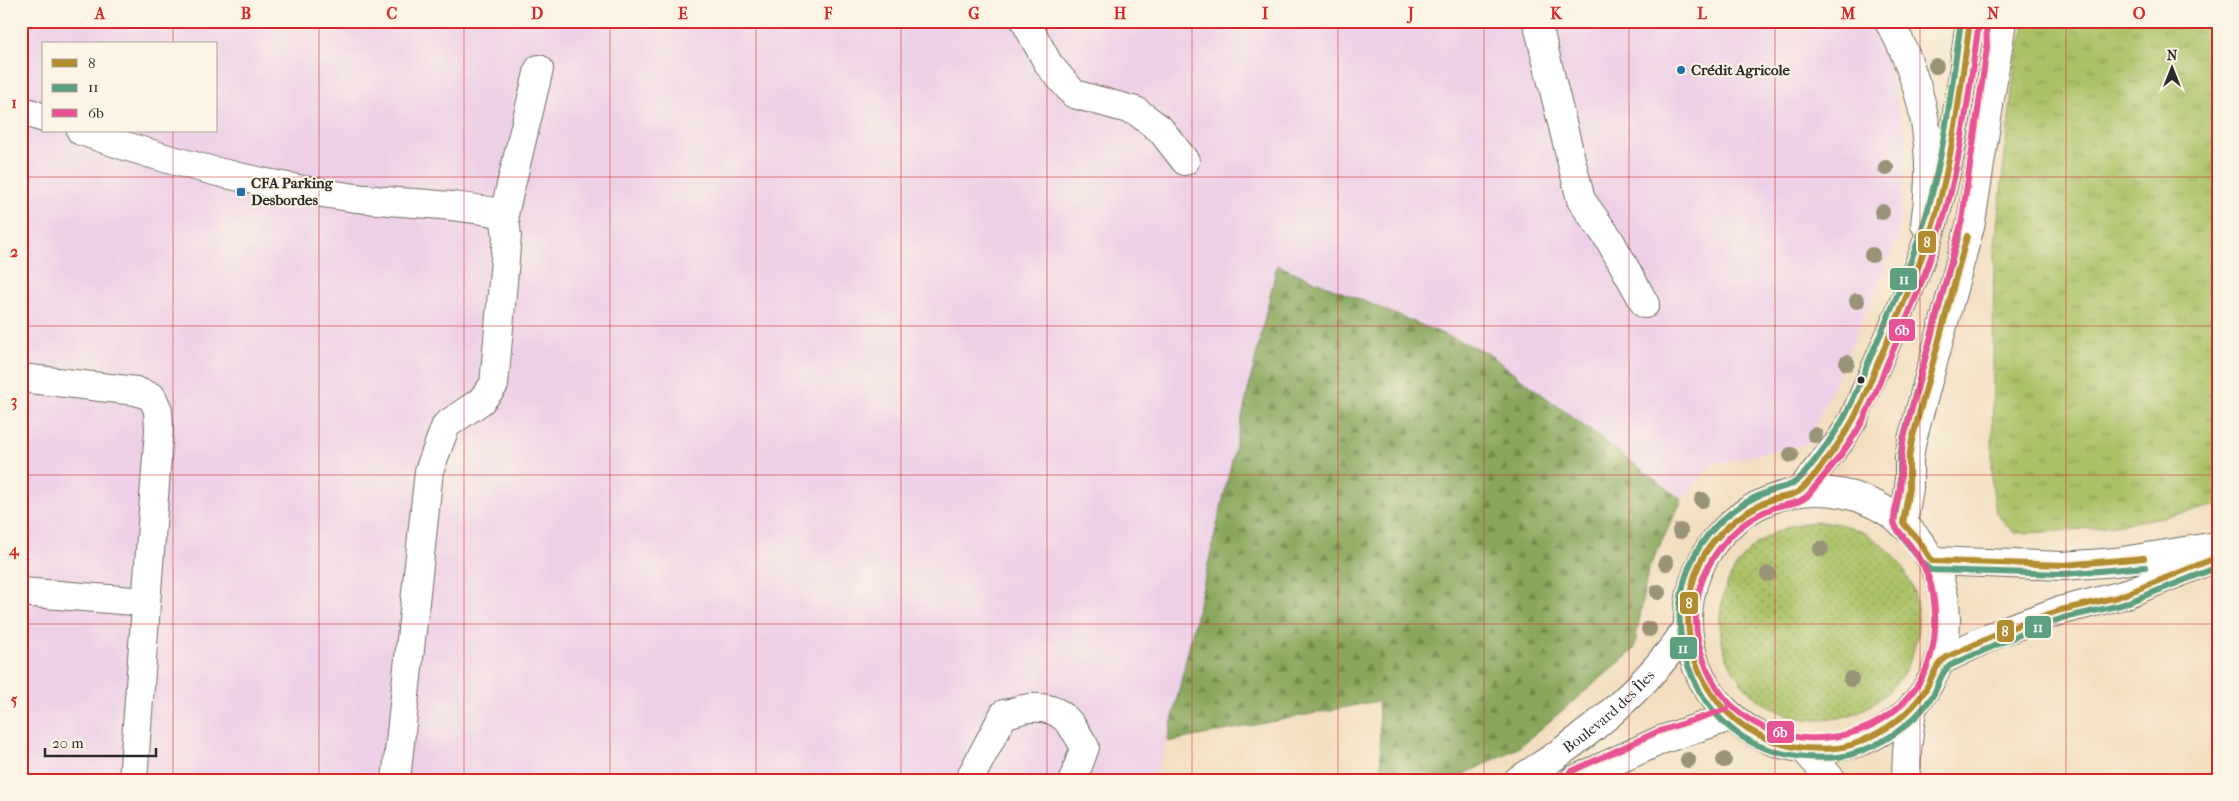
<svg xmlns="http://www.w3.org/2000/svg" width="2239" height="801" viewBox="0 0 2239 801" font-family="'IM FELL French Canon',serif">
  <style>
    .built { fill: #edd0e8; fill-rule: evenodd }
    .grass { fill: url(#grass-dots); stroke: #6b7648 }
    .forest { fill: url(#forest-firs); stroke: #5a6943 }
    .park { fill: url(#park-tufts); stroke: #6b7648 }
    .lines { fill: none; stroke-linecap: round; stroke-linejoin: round }
    .minor-casing { stroke: #716a5f; stroke-width: 30 }
    .major-casing { stroke: #716a5f; stroke-width: 30 }
    .minor { stroke: #fff; stroke-width: 28 }
    .major { stroke: #fff; stroke-width: 28 }
    .bus-1-casing { stroke: #fcf5e5; stroke-width: 10 }
    .bus-2-casing { stroke: #fcf5e5; stroke-width: 10 }
    .bus-3-casing { stroke: #fcf5e5; stroke-width: 10 }
    .bus-1 { stroke: #b28d30; stroke-width: 6 }
    .bus-2 { stroke: #5da081; stroke-width: 6 }
    .bus-3 { stroke: #e75294; stroke-width: 6 }
    .tree { fill: #999478 }
    .grid { fill: none; stroke: #d62828; stroke-width: 1; stroke-opacity: 0.55 }
    .poi-dot { fill: #1f6fb2; stroke: #fcf5e5; stroke-width: 2 }
    .bus-dot { fill: #2b2b2b; stroke: #fcf5e5; stroke-width: 2 }
    .labels { text-anchor: middle; dominant-baseline: central; stroke-width: 4; stroke-linejoin: round; paint-order: stroke }
    .poi-label { font-size: 15px; font-weight: bold; fill: #2b2b2b; stroke: #fcf5e5; text-anchor: start }
    .street-label { font-size: 15px; fill: #2b2b2b; stroke: #fcf5e5 }
    .line-badge { stroke: #fcf5e5; stroke-width: 2 }
    .badge-label { font-size: 14px; text-anchor: middle; font-weight: bold; fill: #fff }
    .neatline { fill: none; stroke: #d62828; stroke-width: 2 }
    .grid-label { font-size: 16px; text-anchor: middle; font-weight: bold; fill: #d62828 }
  </style>
  <defs>
    <pattern id="grass-dots" width="8" height="8" patternUnits="userSpaceOnUse" patternTransform="scale(1.25)"><rect width="8" height="8" fill="#abc166"/><path d="M2 2h.1M6 6h.1" fill="none" stroke="#8b9d54" stroke-width="1.8" stroke-linecap="round"/></pattern>
    <pattern id="forest-firs" width="22" height="20" patternUnits="userSpaceOnUse" patternTransform="scale(1.25)"><rect width="22" height="20" fill="#88a75b"/><path d="M5 1l3.5 6h-7zM16 11l3.5 6h-7z" fill="#6f884b"/></pattern>
    <pattern id="park-tufts" width="24" height="20" patternUnits="userSpaceOnUse" patternTransform="scale(1.25)"><rect width="24" height="20" fill="#abc166"/><path d="M3 7l-1-3M5 7V3M7 7l1-3M15 17l-1-3M17 17v-4M19 17l1-3" fill="none" stroke="#8b9d54"/></pattern>
  </defs>
  <rect width="100%" height="100%" fill="#fcf5e5"/>
  <filter id="ink" filterUnits="userSpaceOnUse"><feTurbulence type="fractalNoise" baseFrequency=".02" numOctaves="2"/><feDisplacementMap in="SourceGraphic" scale="10" xChannelSelector="R" yChannelSelector="G"/><feConvolveMatrix kernelMatrix="1 2 1 2 8 2 1 2 1" color-interpolation-filters="sRGB"/></filter>
  <filter id="wash" filterUnits="userSpaceOnUse"><feTurbulence type="fractalNoise" baseFrequency=".0096" numOctaves="4" result="noise"/><feDisplacementMap in="SourceGraphic" scale="20" xChannelSelector="R" yChannelSelector="G"/><feGaussianBlur stdDeviation="1.12" result="paint"/><feColorMatrix in="noise" values="0 0 0 0 0 0 0 0 0 0 0 0 0 0 0 0 0 1.4 0 .05"/><feComposite in="paint" operator="in"/></filter>
  <g filter="url(#wash)">
    <rect width="100%" height="100%" fill="#f2dec0"/>
    <path class="built" d="M 21,21 L 1871,21 L 1879,30 L 1907,140 L 1898,239 L 1807,444 L 1712,464 L 1682,500 L 1486,352 L 1277,266 L 1167,742 L 1153,780 L 21,780 ZM 44,44 L 216,44 L 216,131 L 44,131 Z"/>
    <circle class="grass" cx="1819" cy="621" r="99"/>
    <path class="forest" d="M 1277,265 L 1486,352 L 1682,500 L 1648,570 L 1634,650 L 1518,748 L 1452,780 L 1382,780 L 1378,701 L 1167,742 Z"/>
    <path class="park" d="M 2025,21 L 2218,21 L 2218,505 C 2151,521 2083,532 2014,533 L 1996,513 L 1992,481 L 1994,253 L 2015,64 Z"/>
  </g>
  <g filter="url(#ink)">
    <g class="lines">
      <g class="minor-casing">
        <g id="minor">
          <path d="M 1025,21 L 1049,65 L 1074,94 L 1136,111 L 1160,129 L 1185,161"/>
          <path d="M 1537,21 L 1581,200 L 1609,239 L 1645,304"/>
          <path d="M 1888,21 C 1898,35 1905,53 1911,70 C 1930,120 1933,171 1925,224"/>
          <path d="M 21,110 L 44,118"/>
          <path d="M 81,131 C 170,163 256,184 349,197 C 401,204 453,203 504,214 L 539,69"/>
          <path d="M 21,378 L 136,391 L 152,397 L 158,410 L 159,430 L 133,780"/>
          <path d="M 1932,561 L 2063,566 L 2116,562 L 2216,546"/>
          <path d="M 21,592 L 146,602"/>
          <path d="M 1940,661 L 2003,631 L 2059,611 L 2123,595 L 2218,557"/>
          <path d="M 396,780 L 429,471 L 446,425 L 481,401 L 494,385 L 507,236 L 504,214"/>
          <path d="M 969,780 L 1004,714 C 1013,713 1022,708 1031,708 C 1062,706 1071,723 1085,747 L 1073,780"/>
        </g>
      </g>
      <g class="major-casing">
        <g id="major">
          <circle cx="1817" cy="620" r="129"/>
          <path d="M 1799,492 L 1840,441 L 1854,418 C 1882,350 1916,283 1936,213 C 1954,150 1961,85 1970,21"/>
          <path d="M 1903,523 L 1909,488 L 1909,458 L 1912,440 L 1971,222 L 2002,21"/>
          <path d="M 1804,749 L 1832,780"/>
          <path id="s1" d="M 1518,780 C 1583,741 1643,691 1687,629"/>
          <path d="M 1574,780 L 1661,740 L 1730,717"/>
          <path d="M 1906,780 L 1907,750 L 1912,709"/>
        </g>
      </g>
      <use href="#minor" class="minor"/>
      <use href="#major" class="major"/>
      <g class="bus-1-casing">
        <g id="bus-1">
          <path d="M 1970,21 C 1961,85 1954,149 1937,211 C 1923,259 1903,305 1883,351 C 1873,373 1865,398 1853,420 C 1843,438 1830,456 1817,472 C 1810,480 1803,491 1794,494 C 1785,498 1776,497 1768,501 C 1736,515 1706,541 1695,575 C 1669,655 1720,740 1804,748 C 1822,749 1840,750 1857,743 C 1884,732 1908,716 1924,692 C 1932,680 1934,665 1947,657 L 2025,622 L 2061,610 L 2118,597 L 2218,557"/>
          <path d="M 1967,236 L 1912,440 L 1909,458 L 1909,488 L 1903,523 L 1919,541 L 1932,561 L 2064,565 L 2144,558"/>
        </g>
      </g>
      <g class="bus-2-casing">
        <g id="bus-2">
          <path d="M 1961,21 C 1952,84 1945,147 1928,209 C 1914,258 1894,304 1873,351 C 1864,372 1856,395 1845,416 C 1834,436 1819,456 1804,474 C 1791,489 1784,485 1767,492 C 1732,506 1701,534 1688,570 C 1664,632 1693,713 1753,743 C 1770,752 1787,755 1805,757 C 1819,758 1835,759 1849,755 C 1881,746 1913,725 1932,697 C 1939,686 1940,672 1951,665 L 2028,631 L 2063,618 L 2121,605 L 2218,567"/>
          <path d="M 1959,234 L 1903,439 L 1900,457 L 1900,487 L 1894,522 C 1895,529 1925,568 1931,570 L 2064,574 L 2145,567"/>
        </g>
      </g>
      <g class="bus-3-casing">
        <g id="bus-3">
          <path d="M 1979,22 C 1971,79 1964,135 1951,191 C 1937,248 1914,303 1890,357 C 1881,378 1873,401 1862,422 C 1849,447 1828,471 1810,493 C 1801,505 1786,503 1773,508 C 1730,525 1699,565 1696,611 C 1695,631 1699,650 1707,669 C 1755,780 1930,751 1935,628 C 1937,584 1925,561 1896,528 C 1891,518 1898,501 1900,489 C 1902,472 1900,455 1904,438 L 1962,220 L 1987,48 L 1986,21"/>
          <path d="M 1570,772 L 1657,732 L 1727,709"/>
        </g>
      </g>
      <use href="#bus-1" class="bus-1"/>
      <use href="#bus-2" class="bus-2"/>
      <use href="#bus-3" class="bus-3"/>
    </g>
    <g class="tree">
      <circle cx="1936" cy="66" r="8"/>
      <circle cx="1886" cy="168" r="8"/>
      <circle cx="1882" cy="212" r="8"/>
      <circle cx="1872" cy="255" r="8"/>
      <circle cx="1857" cy="301" r="8"/>
      <circle cx="1847" cy="363" r="8"/>
      <circle cx="1815" cy="435" r="8"/>
      <circle cx="1791" cy="455" r="8"/>
      <circle cx="1702" cy="500" r="8"/>
      <circle cx="1680" cy="531" r="8"/>
      <circle cx="1821" cy="549" r="8"/>
      <circle cx="1666" cy="563" r="8"/>
      <circle cx="1768" cy="574" r="8"/>
      <circle cx="1658" cy="592" r="8"/>
      <circle cx="1649" cy="629" r="8"/>
      <circle cx="1851" cy="679" r="8"/>
      <circle cx="1688" cy="760" r="8"/>
      <circle cx="1724" cy="760" r="8"/>
    </g>
  </g>
  <path class="grid" d="M 173,21 L 173,44M 319,21 L 319,780M 464,21 L 464,780M 610,21 L 610,780M 756,21 L 756,780M 901,21 L 901,780M 1047,21 L 1047,780M 1192,21 L 1192,780M 1338,21 L 1338,780M 1484,21 L 1484,780M 1629,21 L 1629,780M 1775,21 L 1775,780M 1920,21 L 1920,780M 2066,21 L 2066,780M 173,131 L 173,780M 21,177 L 2218,177M 21,326 L 2218,326M 21,475 L 2218,475M 21,624 L 2218,624"/>
  <g class="poi-dot">
    <circle cx="1681" cy="70" r="5"/>
    <rect x="236" y="187" width="10" height="10" rx="2.5"/>
  </g>
  <circle class="bus-dot" cx="1861" cy="380" r="4.5"/>
  <g class="labels">
    <g class="poi-label">
      <text x="1691" y="70">Crédit Agricole</text>
      <text x="251" y="183">CFA Parking<tspan x="251" dy="17">Desbordes</tspan></text>
    </g>
    <g class="street-label">
      <text stroke="none"><textPath href="#s1" startOffset="114">Boulevard des Îles</textPath></text>
    </g>
  </g>
  <g class="line-badge">
    <rect x="1917" y="230" width="20" height="24" rx="5" fill="#b28d30"/>
    <rect x="1889" y="267" width="29" height="24" rx="5" fill="#5da081"/>
    <rect x="1888" y="318" width="28" height="24" rx="5" fill="#e75294"/>
    <rect x="1679" y="591" width="20" height="24" rx="5" fill="#b28d30"/>
    <rect x="2024" y="615" width="28" height="24" rx="5" fill="#5da081"/>
    <rect x="1996" y="619" width="19" height="24" rx="5" fill="#b28d30"/>
    <rect x="1669" y="636" width="29" height="24" rx="5" fill="#5da081"/>
    <rect x="1766" y="720" width="29" height="24" rx="5" fill="#e75294"/>
  </g>
  <g class="badge-label">
    <text x="1927" y="247">8</text>
    <text x="1904" y="284">11</text>
    <text x="1902" y="335">6b</text>
    <text x="1689" y="608">8</text>
    <text x="2038" y="632">11</text>
    <text x="2005" y="636">8</text>
    <text x="1683" y="653">11</text>
    <text x="1780" y="737">6b</text>
  </g>
  <rect width="2239" height="801" fill="none" stroke="#fcf5e5" stroke-width="55"/>
  <rect x="42" y="42" width="175" height="90" fill="#fcf5e5" stroke="#a8a49b"/>
  <rect x="52" y="59" width="25" height="8" fill="#b28d30" stroke="#a8a49b"/>
  <text x="88" y="68" font-size="15" fill="#2b2b2b">8</text>
  <rect x="52" y="84" width="25" height="8" fill="#5da081" stroke="#a8a49b"/>
  <text x="88" y="92" font-size="15" fill="#2b2b2b">11</text>
  <rect x="52" y="109" width="25" height="8" fill="#e75294" stroke="#a8a49b"/>
  <text x="88" y="118" font-size="15" fill="#2b2b2b">6b</text>
  <g transform="translate(2172 68)" stroke="#fcf5e5" stroke-width="4" paint-order="stroke">
  <path d="M0-4L9 19L0 12L-9 19Z" fill="#2b2b2b"/>
  <text y="-8" font-size="14" font-weight="bold" text-anchor="middle" fill="#2b2b2b">N</text>
  </g>
  <path d="M45 748v8h111v-8" fill="none" stroke="#2b2b2b" stroke-width="2.5"/>
  <text x="52" y="748" font-size="15" fill="#2b2b2b" stroke="#fcf5e5" stroke-width="4" paint-order="stroke">20 m</text>
  <rect x="28" y="28" width="2184" height="746" class="neatline"/>
  <g class="grid-label">
    <text x="100" y="19">A</text>
    <text x="246" y="19">B</text>
    <text x="392" y="19">C</text>
    <text x="537" y="19">D</text>
    <text x="683" y="19">E</text>
    <text x="828" y="19">F</text>
    <text x="974" y="19">G</text>
    <text x="1120" y="19">H</text>
    <text x="1265" y="19">I</text>
    <text x="1411" y="19">J</text>
    <text x="1556" y="19">K</text>
    <text x="1702" y="19">L</text>
    <text x="1848" y="19">M</text>
    <text x="1993" y="19">N</text>
    <text x="2139" y="19">O</text>
    <text x="14" y="108">1</text>
    <text x="14" y="257">2</text>
    <text x="14" y="406">3</text>
    <text x="14" y="555">4</text>
    <text x="14" y="705">5</text>
  </g>
</svg>
